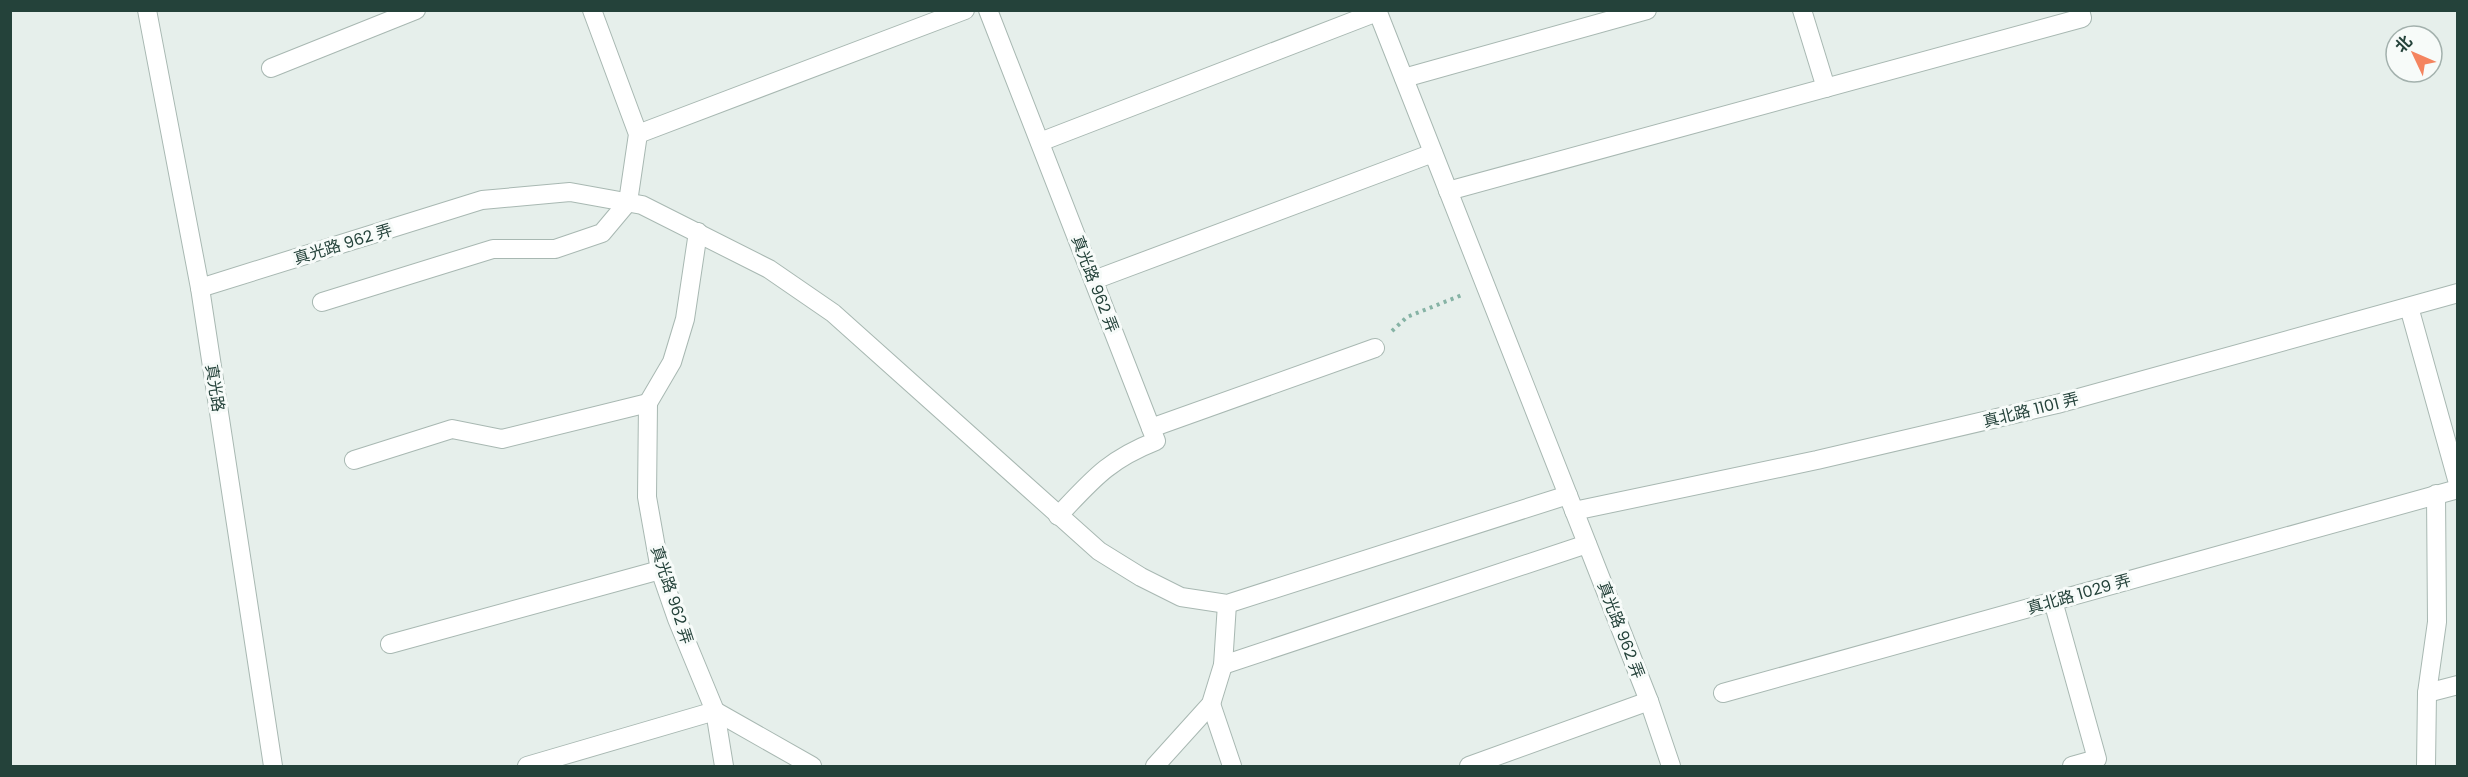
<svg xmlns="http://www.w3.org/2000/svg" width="2468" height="777" viewBox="0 0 2468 777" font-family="Poppins,'Noto Sans SC',sans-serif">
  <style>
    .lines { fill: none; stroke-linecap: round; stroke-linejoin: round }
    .minor-casing { stroke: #a8b8b2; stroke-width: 20 }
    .path { stroke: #86b3a5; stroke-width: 4; stroke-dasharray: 3 4.5; stroke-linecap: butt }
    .minor { stroke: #fff; stroke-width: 18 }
    .labels { text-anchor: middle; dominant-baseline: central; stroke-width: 6; stroke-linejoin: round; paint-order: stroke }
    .street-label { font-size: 16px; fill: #24423a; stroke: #f7fbf9 }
  </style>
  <rect width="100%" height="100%" fill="#e6efeb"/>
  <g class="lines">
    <g class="minor-casing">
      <g id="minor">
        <path d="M 147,10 L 200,288 L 273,766"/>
        <path d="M 988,10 L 1156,441 C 1108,460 1093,479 1058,516"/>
        <path d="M 1377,10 L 1649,701 L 1671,766"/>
        <path d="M 1802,10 L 1826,88"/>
        <path d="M 271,68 L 416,10"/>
        <path d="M 1404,78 L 1647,10"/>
        <path d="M 638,134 L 965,10"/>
        <path d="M 1040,142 L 1377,12"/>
        <path d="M 1448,191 L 2082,18 L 2080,10"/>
        <path d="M 698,232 L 685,319 L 672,362 L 648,403 L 647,497 L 660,570 L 677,619 L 715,711 L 724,766"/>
        <path d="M 1094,280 L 1433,153"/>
        <path d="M 200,288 L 482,200 L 570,192 L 642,205 L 769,269 L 833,313 L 1099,551 L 1141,577 L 1181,597 L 1227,604 L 1568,495"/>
        <path d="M 322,302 L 493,249 L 555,249 L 602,233 L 628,202 L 638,134 L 592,10"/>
        <path d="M 2409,307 L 2458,483"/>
        <path d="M 1151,428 L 1375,348"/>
        <path d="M 354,460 L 452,429 L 502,439 L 648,403"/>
        <path d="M 1574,511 L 1817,460 L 2057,404 L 2458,293"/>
        <path d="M 2053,601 L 2097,759 L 2072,766"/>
        <path d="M 390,644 L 660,570"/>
        <path d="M 1223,665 L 1587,544"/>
        <path d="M 1723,693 L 2458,489"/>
        <path d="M 2427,693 L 2458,685"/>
        <path d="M 1211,704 L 1232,766"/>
        <path d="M 527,766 L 715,711 L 812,766"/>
        <path d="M 1155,766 L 1211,704 L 1223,665 L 1227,604"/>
        <path d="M 1469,766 L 1649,701"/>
        <path d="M 2426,766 L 2427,693 L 2437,622 L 2436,494"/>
      </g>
    </g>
    <path class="path" d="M 1392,331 L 1407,317 L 1462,295"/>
    <use href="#minor" class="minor"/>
  </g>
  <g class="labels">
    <g class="street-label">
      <text transform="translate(343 244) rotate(-17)">真光路 962 弄</text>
      <text transform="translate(1095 284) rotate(69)">真光路 962 弄</text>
      <text transform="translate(215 388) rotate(81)">真光路</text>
      <text transform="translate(2031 410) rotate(-14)">真北路 1101 弄</text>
      <text transform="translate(2079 594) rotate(-16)">真北路 1029 弄</text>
      <text transform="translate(672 595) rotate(72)">真光路 962 弄</text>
      <text transform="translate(1621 630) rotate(69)">真光路 962 弄</text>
    </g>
  </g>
  <rect width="2468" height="777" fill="none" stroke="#24423a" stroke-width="24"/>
  <g transform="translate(2414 54) rotate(314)"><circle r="28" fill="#f7fbf9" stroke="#a3b1ad" stroke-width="1.5"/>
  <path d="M0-4.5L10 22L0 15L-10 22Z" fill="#f4845f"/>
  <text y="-9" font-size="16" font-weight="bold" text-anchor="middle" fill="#24423a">北</text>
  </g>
</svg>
